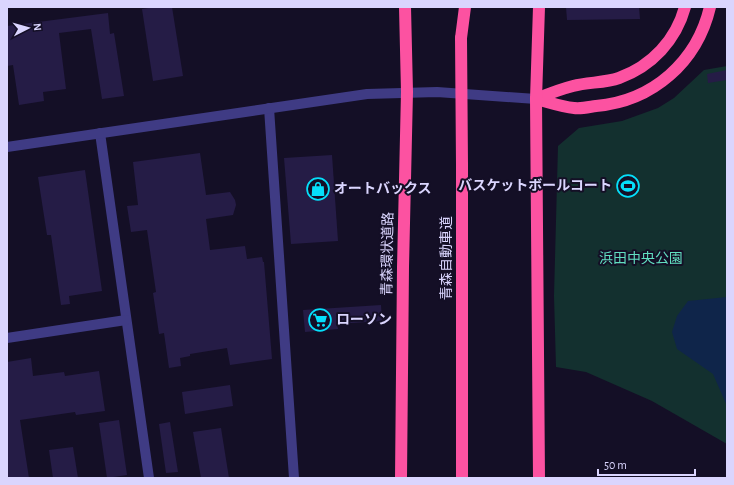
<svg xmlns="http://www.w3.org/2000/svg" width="734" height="485" viewBox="0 0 734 485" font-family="'Alegreya Sans','Noto Sans JP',sans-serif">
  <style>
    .green { fill: #13302f }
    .water { fill: #0f254a }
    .building { fill: #251c46 }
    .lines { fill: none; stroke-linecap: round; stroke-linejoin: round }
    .minor { stroke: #3f3b84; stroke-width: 10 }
    .highway { stroke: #fc52a1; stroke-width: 12 }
    .highway-bridge { stroke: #fc52a1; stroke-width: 12 }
    .labels { text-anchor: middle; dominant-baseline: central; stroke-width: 4; stroke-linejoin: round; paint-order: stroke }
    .poi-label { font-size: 14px; font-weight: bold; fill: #dad5fe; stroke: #140f26; text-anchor: start }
    .street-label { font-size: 14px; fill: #dad5fe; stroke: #140f26 }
    .park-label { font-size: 14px; fill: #61dec0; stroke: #140f26 }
  </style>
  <rect width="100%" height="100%" fill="#140f26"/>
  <path class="green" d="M 727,66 L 727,444 L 652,401 L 586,372 L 556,367 L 554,296 L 558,146 L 579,128 L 622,121 L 658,108 L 674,98 L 704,70 Z"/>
  <path class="water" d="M 727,297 L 727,406 L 713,374 L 677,349 L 672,332 L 677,316 L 688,301 Z"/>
  <g class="building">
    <path d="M 155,7 L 172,7 L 183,76 L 153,81 L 142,9 Z"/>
    <path d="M 566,7 L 639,7 L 640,19 L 567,20 Z"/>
    <path d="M 108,13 L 110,34 L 114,33 L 124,96 L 102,99 L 91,29 L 59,33 L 66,89 L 43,92 L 44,101 L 19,105 L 13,65 L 7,66 L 7,26 Z"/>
    <path d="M 727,70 L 727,80 L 708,83 L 707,74 Z"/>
    <path d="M 200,153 L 206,195 L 230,192 L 235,200 L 236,205 L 233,215 L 206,219 L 210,250 L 245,246 L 247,259 L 262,257 L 263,262 L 264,262 L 272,359 L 230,365 L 227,348 L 190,354 L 190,356 L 180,358 L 181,366 L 169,368 L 164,333 L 159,334 L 153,293 L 156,292 L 147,230 L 131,232 L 127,206 L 138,205 L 133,162 Z"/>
    <path d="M 332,155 L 338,241 L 291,244 L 284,158 Z"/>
    <path d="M 85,170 L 102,291 L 69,296 L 70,304 L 61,305 L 51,235 L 47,235 L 38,177 Z"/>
    <path d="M 381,305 L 382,321 L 337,324 L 338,329 L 305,332 L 303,310 Z"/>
    <path d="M 31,358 L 33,376 L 64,372 L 65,376 L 99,371 L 105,411 L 76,415 L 75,412 L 20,420 L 29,478 L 7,478 L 7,362 Z"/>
    <path d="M 230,385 L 233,406 L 185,414 L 182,392 Z"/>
    <path d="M 119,420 L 127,475 L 107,478 L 99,423 Z"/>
    <path d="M 170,422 L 178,472 L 166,473 L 159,424 Z"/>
    <path d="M 221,428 L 229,478 L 201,478 L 193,432 Z"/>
    <path d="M 73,447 L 78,478 L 53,478 L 49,450 Z"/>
  </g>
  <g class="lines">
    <g class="minor">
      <path d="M 269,108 L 294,478"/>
      <path d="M 100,133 L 149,478"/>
      <path d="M 7,147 L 367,94 L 437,92 L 536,99"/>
      <path d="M 7,338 L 126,320"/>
    </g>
    <g class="highway">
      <path d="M 461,38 L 465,7"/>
      <path d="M 536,99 C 548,102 562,107 574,108 C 581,109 589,107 596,106 C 653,101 697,62 710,7"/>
      <path d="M 536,99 C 548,94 561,89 573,86 C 588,82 605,83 619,78 C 652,66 676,40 685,7"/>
      <path d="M 401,478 L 403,267 L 407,92 L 405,7"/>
      <path d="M 462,478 L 462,165"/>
      <path d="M 539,478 L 536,99 L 539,7"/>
    </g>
    <path class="highway-bridge" d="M 461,38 L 462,165"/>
  </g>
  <defs>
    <g id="stadium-ring" transform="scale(1.15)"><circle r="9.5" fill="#140f26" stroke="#05dffa" stroke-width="1.5"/><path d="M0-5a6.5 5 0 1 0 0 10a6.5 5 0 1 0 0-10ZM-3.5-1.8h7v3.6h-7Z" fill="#05dffa"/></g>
    <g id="shop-ring" transform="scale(1.15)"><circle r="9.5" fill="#140f26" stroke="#05dffa" stroke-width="1.5"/><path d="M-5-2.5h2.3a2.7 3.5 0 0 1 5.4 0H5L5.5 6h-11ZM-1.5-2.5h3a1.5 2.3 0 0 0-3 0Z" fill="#05dffa"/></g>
    <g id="supermarket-ring" transform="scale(1.15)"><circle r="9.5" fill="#140f26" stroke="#05dffa" stroke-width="1.5"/><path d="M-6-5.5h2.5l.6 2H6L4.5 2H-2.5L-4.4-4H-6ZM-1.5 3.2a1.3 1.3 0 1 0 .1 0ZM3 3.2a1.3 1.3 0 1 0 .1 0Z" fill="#05dffa"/></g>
  </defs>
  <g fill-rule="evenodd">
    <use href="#stadium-ring" x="628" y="186"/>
    <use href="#shop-ring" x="318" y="189"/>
    <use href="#supermarket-ring" x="320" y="320"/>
  </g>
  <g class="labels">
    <g class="poi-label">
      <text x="612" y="186" text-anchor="end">バスケットボールコート</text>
      <text x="334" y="189">オートバックス</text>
      <text x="336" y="320">ローソン</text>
    </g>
    <g class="street-label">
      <text transform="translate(388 254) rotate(-89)">青森環状道路</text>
      <text transform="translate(447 258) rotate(-90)">青森自動車道</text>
    </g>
    <g class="park-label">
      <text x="641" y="259">浜田中央公園</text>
    </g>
  </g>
  <rect width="734" height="485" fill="none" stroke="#dad5fe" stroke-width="16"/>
  <g transform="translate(28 28) rotate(84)" stroke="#140f26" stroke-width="3" paint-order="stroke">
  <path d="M0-3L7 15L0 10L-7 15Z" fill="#dad5fe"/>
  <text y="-6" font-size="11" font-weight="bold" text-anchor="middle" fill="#dad5fe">N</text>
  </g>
  <path d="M598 469v6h97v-6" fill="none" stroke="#dad5fe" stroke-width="2"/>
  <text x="604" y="469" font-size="12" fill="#dad5fe" stroke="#140f26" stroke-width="3" paint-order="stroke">50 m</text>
</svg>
